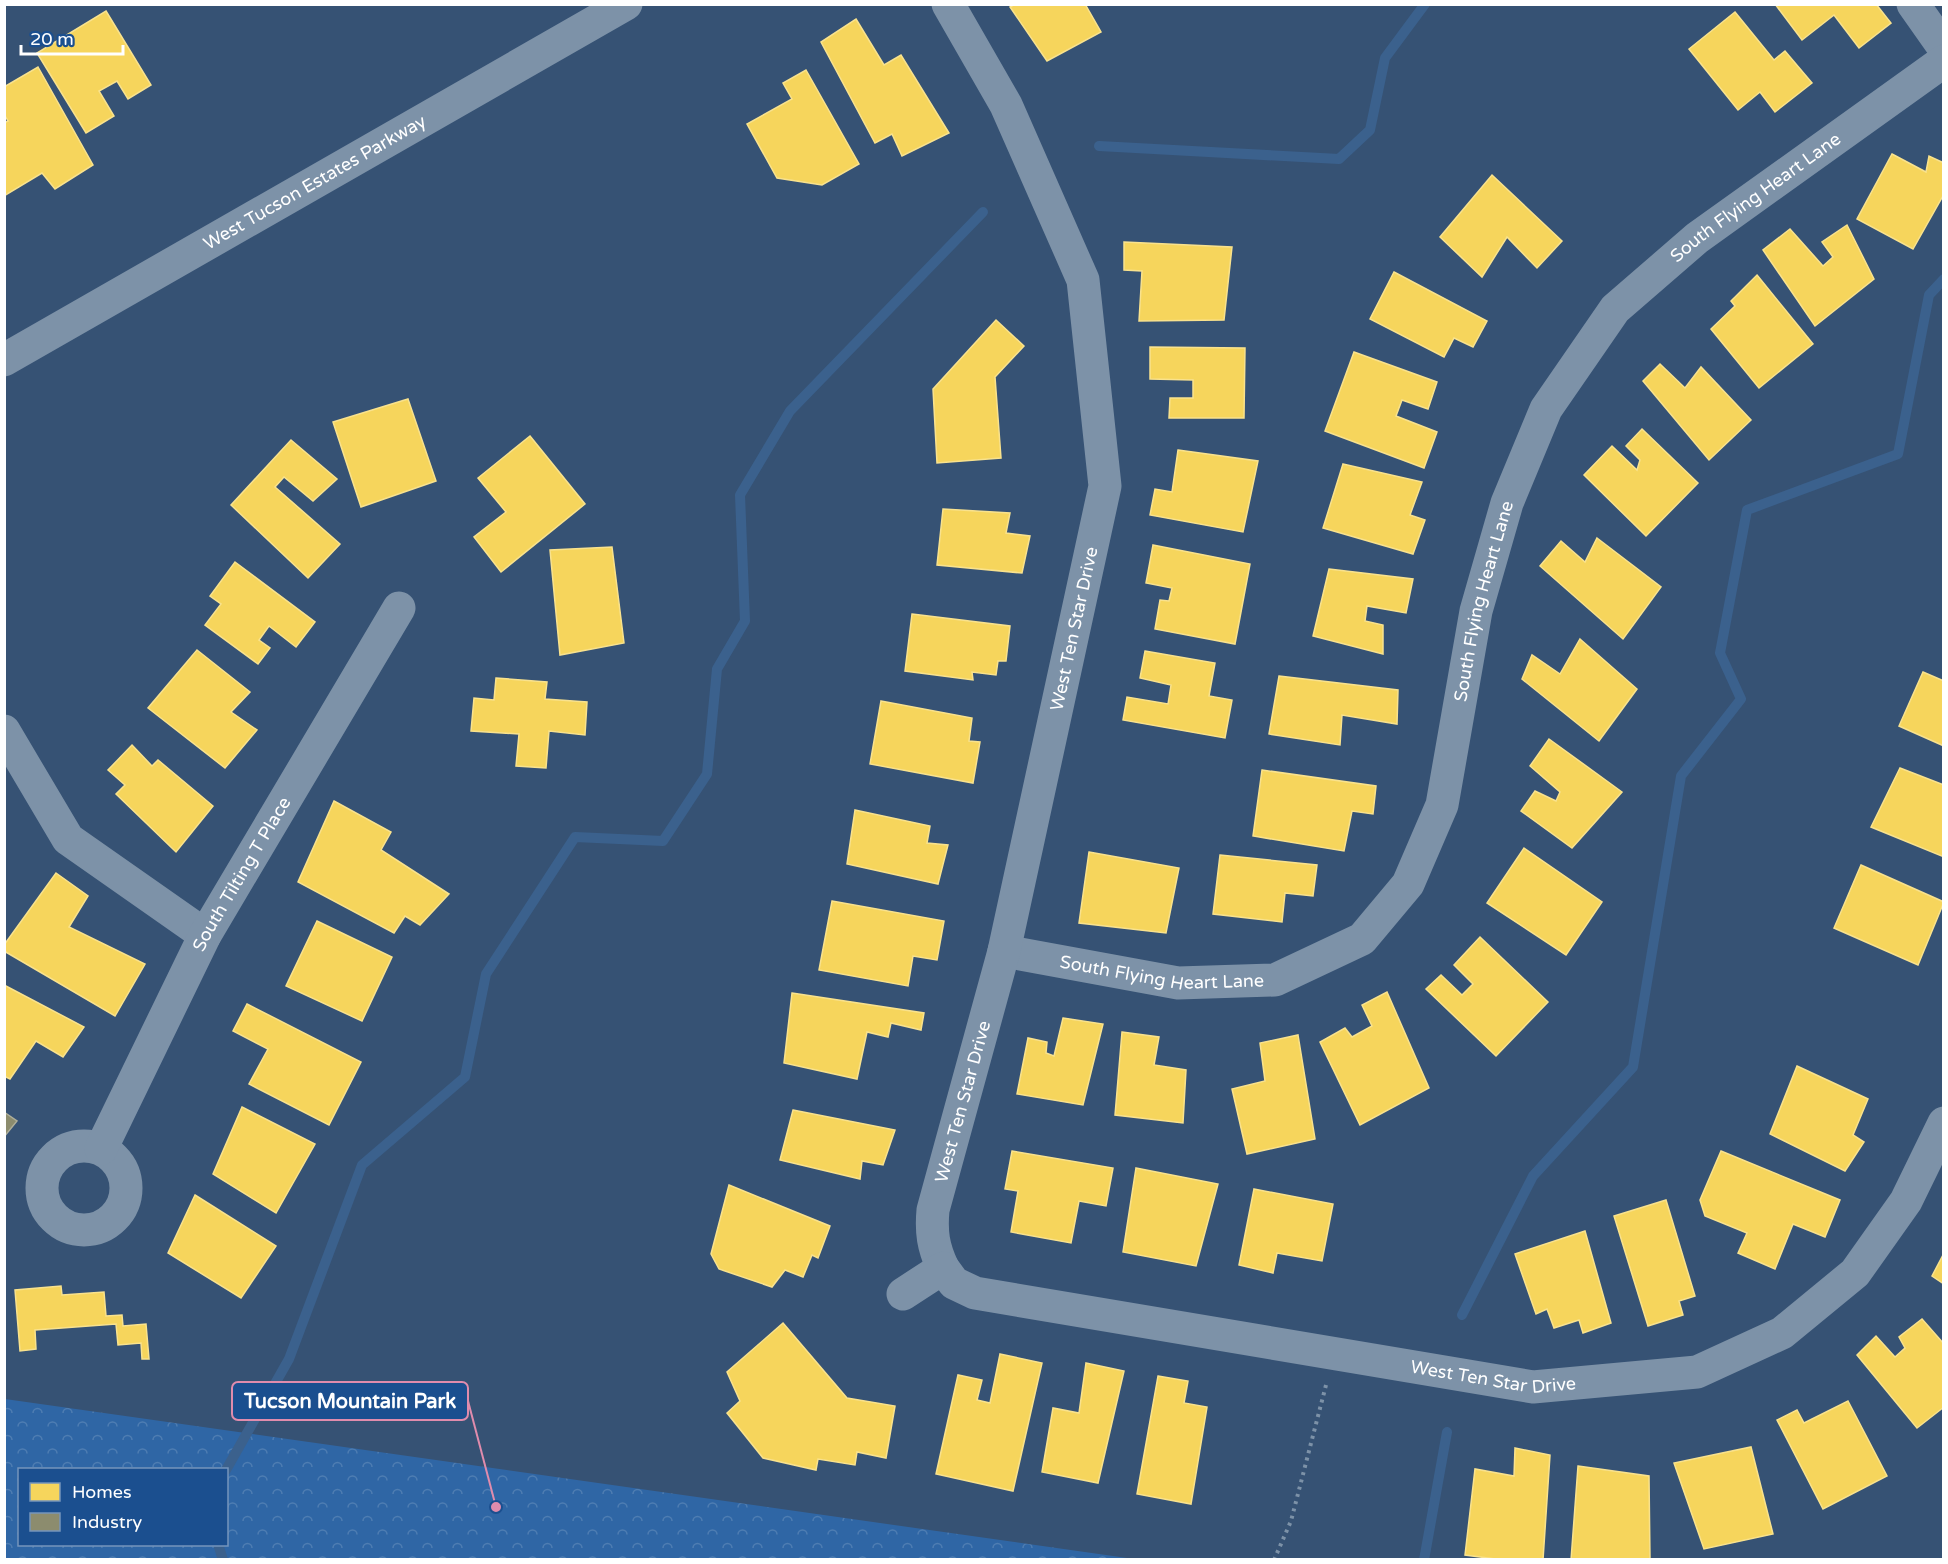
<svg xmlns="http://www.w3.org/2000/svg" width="1948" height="1564" viewBox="0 0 1948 1564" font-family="'Varela Round',sans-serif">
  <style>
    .forest { fill: url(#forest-crowns); fill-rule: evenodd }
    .homes { fill: #f6d55c; stroke: #f9e28d; stroke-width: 1.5 }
    .industry { fill: #8c8c6e; stroke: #aeae9a; stroke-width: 1.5 }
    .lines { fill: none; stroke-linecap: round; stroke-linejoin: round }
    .stream { stroke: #3b618d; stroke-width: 10 }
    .path { stroke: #7d92a8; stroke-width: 4; stroke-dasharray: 3 4.5; stroke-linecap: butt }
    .minor { stroke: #7d92a8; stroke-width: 33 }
    .labels { text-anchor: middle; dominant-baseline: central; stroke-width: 6; stroke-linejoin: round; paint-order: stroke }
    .street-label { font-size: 18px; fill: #fff; stroke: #1b4f8f }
    .leader { fill: none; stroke: #e08cad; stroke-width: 2 }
    .callout-dot { fill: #e08cad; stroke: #1b4f8f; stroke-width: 2 }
    .callout { fill: #1b4f8f; stroke: #e08cad; stroke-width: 2 }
    .callout-label { font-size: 20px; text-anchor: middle; font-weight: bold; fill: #fff }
  </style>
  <defs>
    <pattern id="forest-crowns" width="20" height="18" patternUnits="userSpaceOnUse" patternTransform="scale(1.5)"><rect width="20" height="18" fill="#2f66a5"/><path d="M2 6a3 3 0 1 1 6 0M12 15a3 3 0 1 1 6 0" fill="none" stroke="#4e7db2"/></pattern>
  </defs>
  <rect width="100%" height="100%" fill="#365274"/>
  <path class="forest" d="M 5,1399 L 1134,1559 L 5,1559 ZM 20,1470 L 226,1470 L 226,1544 L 20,1544 Z"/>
  <g class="homes">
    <path d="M 1015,4 L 1085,4 L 1101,32 L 1047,61 L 1010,7 Z"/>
    <path d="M 1775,4 L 1876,4 L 1891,23 L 1859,48 L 1834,15 L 1802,40 Z"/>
    <path d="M 106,11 L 151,85 L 128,99 L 117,81 L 99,91 L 114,116 L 86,133 L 37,53 Z"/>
    <path d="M 1735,12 L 1774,60 L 1785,51 L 1812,83 L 1775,112 L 1760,92 L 1738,110 L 1689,49 Z"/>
    <path d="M 856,19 L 884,65 L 901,55 L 949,133 L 902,156 L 892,134 L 875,143 L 821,42 Z"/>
    <path d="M 38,67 L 93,165 L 55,189 L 42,173 L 4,196 L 4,123 L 8,121 L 4,114 L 4,87 Z"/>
    <path d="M 806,70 L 859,164 L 822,185 L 777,178 L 747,124 L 792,99 L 783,83 Z"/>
    <path d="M 1892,154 L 1926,172 L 1929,156 L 1944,163 L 1944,194 L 1913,249 L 1857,219 Z"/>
    <path d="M 1492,175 L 1562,241 L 1537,268 L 1507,237 L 1482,277 L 1440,237 Z"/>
    <path d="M 1847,225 L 1874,279 L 1815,326 L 1763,250 L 1790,229 L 1823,266 L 1833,257 L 1822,242 Z"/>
    <path d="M 1124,242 L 1232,247 L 1224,320 L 1139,321 L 1142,271 L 1124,270 Z"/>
    <path d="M 1394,272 L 1487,321 L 1473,347 L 1454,338 L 1444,357 L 1370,319 Z"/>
    <path d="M 1757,275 L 1813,344 L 1759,388 L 1711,329 L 1735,306 L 1731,301 Z"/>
    <path d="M 996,320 L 1024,346 L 995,377 L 1001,458 L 937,463 L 933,389 Z"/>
    <path d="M 1150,347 L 1245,348 L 1244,418 L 1169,418 L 1170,398 L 1193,398 L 1193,380 L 1150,379 Z"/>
    <path d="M 1354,352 L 1437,382 L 1428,409 L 1402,400 L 1396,416 L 1437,432 L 1424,468 L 1325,431 Z"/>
    <path d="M 1660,364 L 1685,388 L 1701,367 L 1751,420 L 1709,460 L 1643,381 Z"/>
    <path d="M 408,399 L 436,481 L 361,507 L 333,422 Z"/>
    <path d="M 1642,429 L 1698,483 L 1646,536 L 1584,475 L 1612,446 L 1637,470 L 1640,460 L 1626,446 Z"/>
    <path d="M 530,436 L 585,504 L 501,572 L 474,537 L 506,512 L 478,478 Z"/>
    <path d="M 291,440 L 337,479 L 313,501 L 284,477 L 275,487 L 340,544 L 308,578 L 231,505 Z"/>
    <path d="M 1178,450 L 1258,461 L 1243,532 L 1150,515 L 1155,489 L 1172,492 Z"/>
    <path d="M 1343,464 L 1422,482 L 1410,515 L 1425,520 L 1413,554 L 1323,528 Z"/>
    <path d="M 943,509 L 1010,513 L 1006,533 L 1030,536 L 1022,573 L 937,565 Z"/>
    <path d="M 1597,538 L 1661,587 L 1623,639 L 1540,566 L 1561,541 L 1585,562 Z"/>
    <path d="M 1153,545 L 1250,564 L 1235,644 L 1155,629 L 1160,600 L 1169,601 L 1172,588 L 1146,583 Z"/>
    <path d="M 612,547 L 624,643 L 560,655 L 550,550 Z"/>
    <path d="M 235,562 L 315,622 L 296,647 L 269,626 L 259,640 L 270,648 L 258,664 L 205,625 L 221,604 L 210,596 Z"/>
    <path d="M 1329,569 L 1413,579 L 1406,613 L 1367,606 L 1365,621 L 1383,625 L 1383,654 L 1313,636 Z"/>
    <path d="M 912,614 L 1010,626 L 1006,661 L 998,661 L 996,675 L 972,672 L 973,680 L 905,671 Z"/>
    <path d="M 1580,639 L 1637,689 L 1599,741 L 1522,679 L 1532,655 L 1560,674 Z"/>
    <path d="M 197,650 L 250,692 L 231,712 L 257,730 L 225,768 L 148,708 Z"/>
    <path d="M 1145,651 L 1215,663 L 1209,696 L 1232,700 L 1225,738 L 1123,720 L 1127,697 L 1168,704 L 1171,685 L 1140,678 Z"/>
    <path d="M 1923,672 L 1944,681 L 1944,746 L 1899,726 Z"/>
    <path d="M 1279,676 L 1398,690 L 1397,724 L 1342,715 L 1340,745 L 1269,734 Z"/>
    <path d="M 496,678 L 547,682 L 545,699 L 587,702 L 585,735 L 549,731 L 546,768 L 516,766 L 519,734 L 471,731 L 474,698 L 494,700 Z"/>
    <path d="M 881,701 L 972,718 L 969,741 L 980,742 L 973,783 L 870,764 Z"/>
    <path d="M 1549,739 L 1622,792 L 1572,848 L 1521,811 L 1535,791 L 1556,801 L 1560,792 L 1530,766 Z"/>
    <path d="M 132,745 L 152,766 L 158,760 L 213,806 L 176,852 L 116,794 L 125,785 L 108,770 Z"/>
    <path d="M 1900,768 L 1944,785 L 1944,857 L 1871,827 Z"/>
    <path d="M 1262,770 L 1376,786 L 1373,814 L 1352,811 L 1344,851 L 1253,836 Z"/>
    <path d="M 334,801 L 391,832 L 381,850 L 449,894 L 420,925 L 405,916 L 394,933 L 298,882 Z"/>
    <path d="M 855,810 L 930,826 L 927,843 L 948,845 L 938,884 L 847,864 Z"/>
    <path d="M 1524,848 L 1602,902 L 1566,955 L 1487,903 Z"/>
    <path d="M 1089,852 L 1179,868 L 1166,933 L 1079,923 Z"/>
    <path d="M 1220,855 L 1317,865 L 1313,896 L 1285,893 L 1282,922 L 1213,914 Z"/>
    <path d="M 1861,865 L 1944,902 L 1918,965 L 1834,928 Z"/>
    <path d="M 56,873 L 88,896 L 69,927 L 145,964 L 115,1016 L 4,951 L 4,945 Z"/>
    <path d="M 832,901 L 944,921 L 937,960 L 913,956 L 908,986 L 819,970 Z"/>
    <path d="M 317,921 L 392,957 L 362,1021 L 286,986 Z"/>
    <path d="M 1480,937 L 1548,1002 L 1496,1056 L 1426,989 L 1441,975 L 1462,995 L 1473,984 L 1454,965 Z"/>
    <path d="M 4,985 L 84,1027 L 63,1057 L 36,1041 L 10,1079 L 4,1076 Z"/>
    <path d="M 1387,992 L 1429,1088 L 1360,1125 L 1320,1042 L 1345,1028 L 1352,1037 L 1372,1026 L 1362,1005 Z"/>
    <path d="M 792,993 L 924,1013 L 921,1030 L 891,1023 L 888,1037 L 867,1032 L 857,1079 L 784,1063 Z"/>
    <path d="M 247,1004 L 361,1062 L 329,1125 L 249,1084 L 268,1049 L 233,1031 Z"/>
    <path d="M 1063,1018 L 1103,1024 L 1083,1105 L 1017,1094 L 1028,1038 L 1047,1042 L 1046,1053 L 1054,1056 Z"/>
    <path d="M 1122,1032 L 1159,1037 L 1154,1065 L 1186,1070 L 1183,1123 L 1115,1115 Z"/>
    <path d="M 1298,1035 L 1315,1139 L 1247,1154 L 1232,1089 L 1265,1081 L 1260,1043 Z"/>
    <path d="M 1797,1066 L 1868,1099 L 1853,1135 L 1864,1142 L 1845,1171 L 1770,1134 Z"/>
    <path d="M 242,1107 L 315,1144 L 276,1213 L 213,1174 Z"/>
    <path d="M 793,1110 L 895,1130 L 883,1165 L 862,1161 L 860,1179 L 780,1160 Z"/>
    <path d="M 1012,1151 L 1113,1168 L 1106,1206 L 1079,1201 L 1071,1243 L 1011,1232 L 1018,1191 L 1005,1189 Z"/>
    <path d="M 1721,1151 L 1840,1200 L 1825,1237 L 1793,1224 L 1775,1269 L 1738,1253 L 1747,1233 L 1705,1216 L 1700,1200 Z"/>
    <path d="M 1136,1168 L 1218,1184 L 1196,1266 L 1123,1252 Z"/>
    <path d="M 729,1185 L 830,1226 L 818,1258 L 812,1255 L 803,1277 L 785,1270 L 772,1287 L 719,1269 L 711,1254 Z"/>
    <path d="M 1254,1189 L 1333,1204 L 1322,1261 L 1277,1253 L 1273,1273 L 1239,1265 Z"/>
    <path d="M 195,1195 L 276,1246 L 241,1298 L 168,1253 Z"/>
    <path d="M 1666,1200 L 1695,1296 L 1679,1301 L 1683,1315 L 1648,1326 L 1614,1216 Z"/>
    <path d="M 1585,1231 L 1611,1323 L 1583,1333 L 1579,1320 L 1554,1328 L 1547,1309 L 1536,1314 L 1515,1254 Z"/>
    <path d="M 1943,1255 L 1944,1256 L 1944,1284 L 1932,1276 Z"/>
    <path d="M 61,1286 L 62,1295 L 104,1292 L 106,1316 L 122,1315 L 123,1326 L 146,1324 L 149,1359 L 142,1359 L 141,1343 L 118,1345 L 116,1324 L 35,1330 L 36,1349 L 20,1351 L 15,1290 Z"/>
    <path d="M 1922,1319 L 1944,1344 L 1944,1407 L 1917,1428 L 1857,1355 L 1876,1336 L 1895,1357 L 1905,1348 L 1899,1337 Z"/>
    <path d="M 783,1323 L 847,1398 L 895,1406 L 886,1458 L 857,1452 L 855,1465 L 818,1459 L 816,1470 L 763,1458 L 727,1413 L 740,1401 L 727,1372 Z"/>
    <path d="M 1000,1354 L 1042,1363 L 1013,1491 L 936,1474 L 958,1375 L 982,1380 L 977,1400 L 990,1403 Z"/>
    <path d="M 1086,1363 L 1124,1371 L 1098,1483 L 1042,1472 L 1053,1408 L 1079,1413 Z"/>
    <path d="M 1158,1376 L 1188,1381 L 1184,1403 L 1207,1407 L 1191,1504 L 1137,1494 Z"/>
    <path d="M 1848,1401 L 1887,1476 L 1823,1509 L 1777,1420 L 1797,1410 L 1804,1423 Z"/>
    <path d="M 1751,1447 L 1773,1534 L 1704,1549 L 1674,1463 Z"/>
    <path d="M 1515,1448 L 1550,1455 L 1543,1560 L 1503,1560 L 1465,1555 L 1475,1469 L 1514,1476 Z"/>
    <path d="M 1578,1466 L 1649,1476 L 1650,1560 L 1571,1560 Z"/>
  </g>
  <path class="industry" d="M 4,1112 L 17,1121 L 4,1137 Z"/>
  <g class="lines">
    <g class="stream">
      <path d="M 1099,146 L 1339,159 L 1370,130 L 1385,58 L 1425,4"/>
      <path d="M 1462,1315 L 1533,1176 L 1633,1067 L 1681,776 L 1741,699 L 1720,653 L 1747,510 L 1898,454 L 1929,295 L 1944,279"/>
      <path d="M 226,1470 L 289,1359 L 362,1165 L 465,1077 L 486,974 L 575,837 L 663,841 L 707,774 L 717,669 L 745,621 L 740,495 L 790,411 L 983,212"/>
      <path d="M 218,1544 L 223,1560"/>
      <path d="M 1424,1560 L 1447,1432"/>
    </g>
    <path class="path" d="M 1274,1560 L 1291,1521 L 1326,1385"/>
    <g class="minor">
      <path d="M 1913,4 L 1944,48"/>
      <path id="s1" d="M 4,360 L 626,4"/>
      <path d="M 4,731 L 68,839 L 205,935"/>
      <path id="s2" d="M 1004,951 L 1178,983 L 1275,980 L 1362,939 L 1408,884 L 1442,805 L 1476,611 L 1507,503 L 1546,409 L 1615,309 L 1697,238 L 1944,61"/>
      <circle cx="84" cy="1188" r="42"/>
      <path id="s3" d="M 101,1149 L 205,935 L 399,608"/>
      <path id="s4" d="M 943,1268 C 933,1247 931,1232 933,1210 L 1004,951 L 1105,486 L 1083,280 L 1006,105 L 948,4"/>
      <path id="s5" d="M 903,1294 L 943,1268 L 954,1283 L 975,1293 L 1533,1387 L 1697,1372 L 1782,1333 L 1855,1273 L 1906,1201 L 1944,1123"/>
    </g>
  </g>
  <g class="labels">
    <g class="street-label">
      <text stroke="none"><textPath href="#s1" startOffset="358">West Tucson Estates Parkway</textPath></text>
      <text stroke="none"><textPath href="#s2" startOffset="1240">South Flying Heart Lane</textPath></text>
      <text stroke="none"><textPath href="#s2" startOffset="736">South Flying Heart Lane</textPath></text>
      <text stroke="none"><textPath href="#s4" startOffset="658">West Ten Star Drive</textPath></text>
      <text stroke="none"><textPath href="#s3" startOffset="309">South Tilting T Place</textPath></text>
      <text stroke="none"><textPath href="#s2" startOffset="160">South Flying Heart Lane</textPath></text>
      <text stroke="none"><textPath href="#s4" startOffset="172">West Ten Star Drive</textPath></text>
      <text stroke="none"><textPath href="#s5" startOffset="615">West Ten Star Drive</textPath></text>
    </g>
  </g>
  <path class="leader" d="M496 1507L468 1401"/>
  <circle class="callout-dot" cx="496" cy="1507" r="6"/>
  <rect class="callout" x="232" y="1382" width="236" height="38" rx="6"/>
  <g class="callout-label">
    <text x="350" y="1408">Tucson Mountain Park</text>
  </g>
  <rect width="1948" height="1564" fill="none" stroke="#ffffff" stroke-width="12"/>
  <rect x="18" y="1468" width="210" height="78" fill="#1b4f8f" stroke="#7695bc" stroke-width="1.5"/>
  <rect x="30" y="1483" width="30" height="18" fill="#f6d55c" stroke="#7695bc" stroke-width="1.5"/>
  <text x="72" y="1498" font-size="18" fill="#ffffff">Homes</text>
  <rect x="30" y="1513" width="30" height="18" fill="#8c8c6e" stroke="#7695bc" stroke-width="1.5"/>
  <text x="72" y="1528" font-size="18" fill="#ffffff">Industry</text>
  <path d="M21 45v9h102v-9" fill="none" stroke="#ffffff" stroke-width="3"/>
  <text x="30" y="45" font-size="18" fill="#ffffff" stroke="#1b4f8f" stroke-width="4.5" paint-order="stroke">20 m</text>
</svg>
